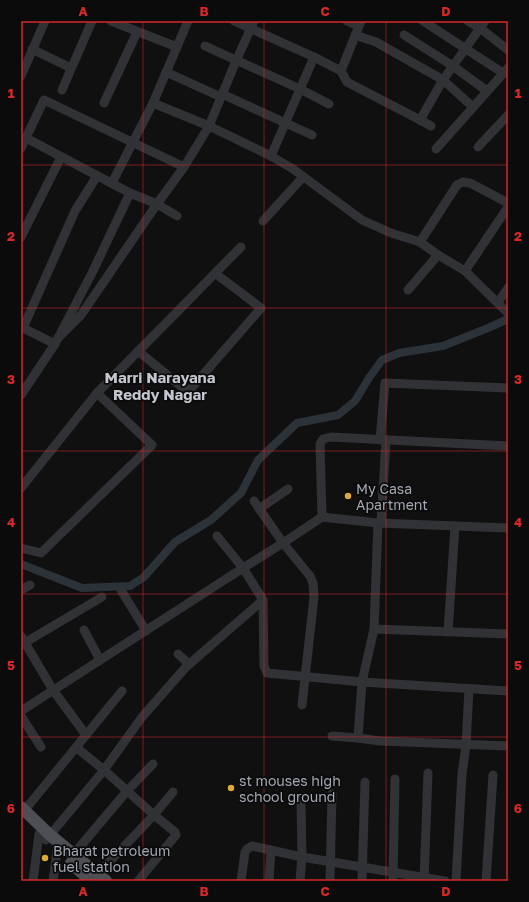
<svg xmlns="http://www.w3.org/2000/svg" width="529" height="902" viewBox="0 0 529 902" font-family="'Golos Text',sans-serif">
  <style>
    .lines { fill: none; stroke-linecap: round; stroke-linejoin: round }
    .canal { stroke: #2b3238; stroke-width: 8 }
    .minor { stroke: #313236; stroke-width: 9 }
    .major { stroke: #4e4f54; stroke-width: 12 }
    .grid { fill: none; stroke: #d62828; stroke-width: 1; stroke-opacity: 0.55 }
    .poi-dot { fill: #e0a83a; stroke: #0b0b0c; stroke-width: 1.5 }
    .labels { text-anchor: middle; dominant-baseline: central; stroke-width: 3.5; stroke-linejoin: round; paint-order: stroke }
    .poi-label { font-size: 14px; fill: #a2a7b1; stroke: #0b0b0c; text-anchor: start }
    .neighbourhood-label { font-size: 15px; font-weight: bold; fill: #c3c6cd; stroke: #0b0b0c }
    .neatline { fill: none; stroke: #d62828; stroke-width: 1.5 }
    .grid-label { font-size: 13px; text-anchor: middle; font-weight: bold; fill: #d62828 }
  </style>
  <rect width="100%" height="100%" fill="#101011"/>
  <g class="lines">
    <path class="canal" d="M 21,564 L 82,588 L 130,586 L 144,577 L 175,542 L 211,520 L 241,493 L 258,460 L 297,423 L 338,415 L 355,401 L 369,378 L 382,360 L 399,353 L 443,346 L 488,328 L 508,319"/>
    <g class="minor">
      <path d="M 111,21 L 177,47"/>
      <path d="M 234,21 L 314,57 L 341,71 L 347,82 L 420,120 L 443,80 L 485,21"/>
      <path d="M 347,21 L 358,26"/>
      <path d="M 423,21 L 503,73"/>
      <path d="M 468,21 L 480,28 L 508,50"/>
      <path d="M 355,35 L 376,42 L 443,80 L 473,107"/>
      <path d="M 404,35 L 453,66 L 487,91"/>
      <path d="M 205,46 L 300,89 L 329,104"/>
      <path d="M 32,49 L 71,68"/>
      <path d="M 341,71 L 361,21"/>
      <path d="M 166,72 L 221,97"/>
      <path d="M 21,76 L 45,21"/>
      <path d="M 62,90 L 92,21"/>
      <path d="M 222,94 L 312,135"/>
      <path d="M 104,103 L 137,32"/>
      <path d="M 153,103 L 209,126 L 271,156 L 293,169 L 362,220 L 391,233 L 420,242 L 438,255 L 465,271 L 508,313"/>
      <path d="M 420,120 L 431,126"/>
      <path d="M 26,138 L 130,193 L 157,204 L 177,216"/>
      <path d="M 478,147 L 508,115"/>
      <path d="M 21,148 L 44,100 L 184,167"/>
      <path d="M 436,149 L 508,68"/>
      <path d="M 271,156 L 314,57"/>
      <path d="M 112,183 L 153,103 L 188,21"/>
      <path d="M 263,221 L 303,177"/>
      <path d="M 21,237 L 61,157"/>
      <path d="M 420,242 L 457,185 L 463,182 L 470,183 L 508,203"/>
      <path d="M 465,271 L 508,207"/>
      <path d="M 408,290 L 438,255"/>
      <path d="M 498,302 L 508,288"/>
      <path d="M 21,327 L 55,344 L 21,395"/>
      <path d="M 23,328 L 75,211 L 97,176"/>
      <path d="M 58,338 L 81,315 L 157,204 L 184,167 L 209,126 L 236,61 L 254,21"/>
      <path d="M 55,344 L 93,271 L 130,193"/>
      <path d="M 138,351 L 188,392 L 261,308 L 216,274"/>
      <path d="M 380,440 L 385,383 L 508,388"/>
      <path d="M 21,488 L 97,393"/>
      <path d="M 254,501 L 283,543 L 310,576 L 313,583 L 314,597 L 302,705"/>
      <path d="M 259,509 L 288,489"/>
      <path d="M 322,517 L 320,444 L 323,439 L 331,437 L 508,446"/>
      <path d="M 381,523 L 386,440"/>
      <path d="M 508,528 L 378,523 L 374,629 L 362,682 L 358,738 L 380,741 L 508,746"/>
      <path d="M 217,536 L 243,568 L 263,600 L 264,666 L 267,673 L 362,682 L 508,691"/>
      <path d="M 21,548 L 41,553 L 152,445 L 97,393 L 241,247"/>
      <path d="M 21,590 L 30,585"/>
      <path d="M 121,590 L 146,631"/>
      <path d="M 374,629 L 508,634"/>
      <path d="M 84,630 L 100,660"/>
      <path d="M 448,632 L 455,526"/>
      <path d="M 21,636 L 53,690 L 86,735"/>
      <path d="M 21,645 L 102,597"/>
      <path d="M 178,654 L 189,664"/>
      <path d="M 21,711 L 243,568 L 283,543 L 322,517 L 378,523"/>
      <path d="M 21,716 L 41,747"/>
      <path d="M 332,736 L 358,738"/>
      <path d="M 77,748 L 104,770 L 142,717 L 186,667 L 263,600"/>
      <path d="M 24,811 L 122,691"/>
      <path d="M 46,840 L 104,770 L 154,815 L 94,878"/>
      <path d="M 73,855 L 127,791 L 153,764"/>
      <path d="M 33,881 L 39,834"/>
      <path d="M 53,881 L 57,850"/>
      <path d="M 138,881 L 176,835 L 175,832 L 154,815 L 173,792"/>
      <path d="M 241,881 L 245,852 L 247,849 L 252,846 L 302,857 L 445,881"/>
      <path d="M 269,881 L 271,850"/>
      <path d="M 300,881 L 302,857 L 301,800"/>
      <path d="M 330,881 L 332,794"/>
      <path d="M 362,881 L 365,782"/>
      <path d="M 393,881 L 395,779"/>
      <path d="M 424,881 L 428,773"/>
      <path d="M 456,881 L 462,774 L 466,745 L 469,689"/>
      <path d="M 486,881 L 493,775"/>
    </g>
    <g class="major">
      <path d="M 21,807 L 50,835 L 106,881"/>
      <path d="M 71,863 L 91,881"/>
    </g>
  </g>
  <path class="grid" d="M 143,21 L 143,881M 264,21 L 264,881M 386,21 L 386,881M 21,165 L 508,165M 21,308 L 508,308M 21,451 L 508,451M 21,594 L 508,594M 21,737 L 508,737"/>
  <g class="poi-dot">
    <circle cx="348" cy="496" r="4"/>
    <circle cx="231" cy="788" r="4"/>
    <circle cx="45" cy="858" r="4"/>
  </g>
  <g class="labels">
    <g class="poi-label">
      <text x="356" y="488">My Casa<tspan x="356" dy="16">Apartment</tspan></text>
      <text x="239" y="780">st mouses high<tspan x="239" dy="16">school ground</tspan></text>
      <text x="53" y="850">Bharat petroleum<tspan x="53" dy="16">fuel station</tspan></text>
    </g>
    <g class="neighbourhood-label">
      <text x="160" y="377">Marri Narayana<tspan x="160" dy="17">Reddy Nagar</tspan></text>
    </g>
  </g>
  <rect width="529" height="902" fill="none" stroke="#0b0b0c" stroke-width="44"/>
  <rect x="22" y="22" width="485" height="858" class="neatline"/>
  <g class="grid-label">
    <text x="83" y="16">A</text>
    <text x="204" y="16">B</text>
    <text x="325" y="16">C</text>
    <text x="446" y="16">D</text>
    <text x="11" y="98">1</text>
    <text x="518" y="98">1</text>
    <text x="11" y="241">2</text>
    <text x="518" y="241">2</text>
    <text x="11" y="384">3</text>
    <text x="518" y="384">3</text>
    <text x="11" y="527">4</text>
    <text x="518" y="527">4</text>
    <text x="11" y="670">5</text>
    <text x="518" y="670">5</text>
    <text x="11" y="813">6</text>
    <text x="518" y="813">6</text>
    <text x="83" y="896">A</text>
    <text x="204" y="896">B</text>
    <text x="325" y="896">C</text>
    <text x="446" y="896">D</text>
  </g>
</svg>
